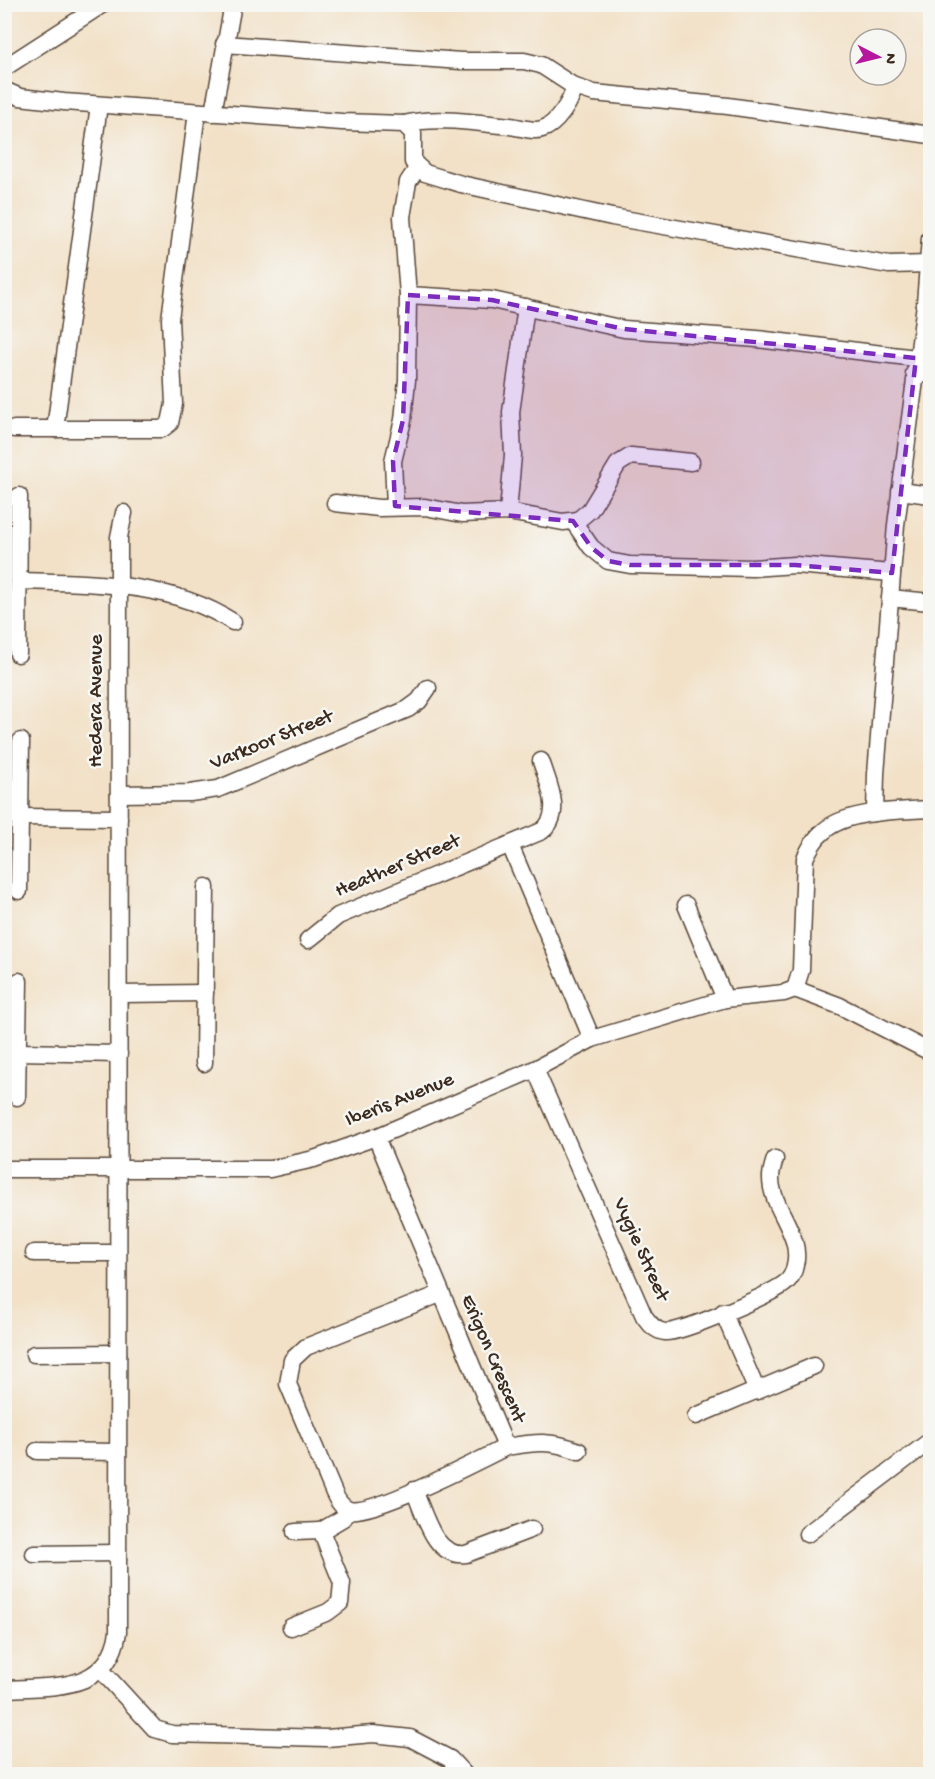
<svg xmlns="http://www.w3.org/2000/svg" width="935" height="1779" viewBox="0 0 935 1779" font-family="'Gochi Hand',sans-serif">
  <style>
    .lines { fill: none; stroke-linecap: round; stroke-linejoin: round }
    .street-casing { stroke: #564537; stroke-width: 19 }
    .street { stroke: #fff; stroke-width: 16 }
    .marked { fill: #7b2cbf; fill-opacity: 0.2; stroke: #7b2cbf; stroke-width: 4.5; stroke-dasharray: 12 8; stroke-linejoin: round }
    .labels { text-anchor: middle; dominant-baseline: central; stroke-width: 5; stroke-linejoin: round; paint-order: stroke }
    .street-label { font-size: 21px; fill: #3b2a1e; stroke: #f6f6f2 }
  </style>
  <rect width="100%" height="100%" fill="#f6f6f2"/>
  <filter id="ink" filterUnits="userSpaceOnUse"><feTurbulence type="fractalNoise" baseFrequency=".0167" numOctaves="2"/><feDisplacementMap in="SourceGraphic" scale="12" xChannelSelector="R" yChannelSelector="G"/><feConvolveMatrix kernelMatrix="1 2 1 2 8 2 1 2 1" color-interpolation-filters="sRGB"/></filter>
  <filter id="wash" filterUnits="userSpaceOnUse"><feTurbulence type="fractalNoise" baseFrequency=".008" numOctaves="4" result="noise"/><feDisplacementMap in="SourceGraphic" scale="24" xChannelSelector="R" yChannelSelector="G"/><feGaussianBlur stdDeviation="1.35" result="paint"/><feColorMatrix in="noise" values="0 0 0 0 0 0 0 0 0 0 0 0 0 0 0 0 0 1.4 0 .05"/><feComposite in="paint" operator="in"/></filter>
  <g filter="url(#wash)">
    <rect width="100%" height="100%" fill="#f2e1c7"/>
  </g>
  <g filter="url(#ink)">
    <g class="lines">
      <g class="street-casing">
        <g id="street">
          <path d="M 224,44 L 461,61 L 524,61 L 541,65 L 575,87 L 594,93 L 728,106 L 930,135"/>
          <path d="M 4,68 L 103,4"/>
          <path d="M 4,90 L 20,97 L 64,102 L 342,122 L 404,124 L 413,133 L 413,162 L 425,173 L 461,184 L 612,217 L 889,265 L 930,264"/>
          <path d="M 213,113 L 233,4"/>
          <path d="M 404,124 C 438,116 475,123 510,126 C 519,127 534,132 542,129 C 557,125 571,101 575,87"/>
          <path d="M 408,295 L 492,300 L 624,329 L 757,339 L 916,358"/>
          <path d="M 914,373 L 930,375"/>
          <path d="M 14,429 L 162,429 L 170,423 L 174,404 L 170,319 L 197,112"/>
          <path d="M 55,429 L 99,105"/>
          <path d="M 900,491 L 930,495"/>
          <path d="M 335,503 L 379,508 L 425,507 L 462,514 L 508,512 L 563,522 L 578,520 L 590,510 L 618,464 L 631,456 L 691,462"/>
          <path d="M 395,506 L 393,461 L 403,420 L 407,380 L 408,295 L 402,217 L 408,182 L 418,167"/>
          <path d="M 508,512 L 513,455 L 511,412 L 526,307"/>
          <path d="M 573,521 L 591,547 L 608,561 L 630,565 L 752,568 L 795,565 L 892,573"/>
          <path d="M 19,581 C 90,583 170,581 233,622"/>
          <path d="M 890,598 L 930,602"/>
          <path d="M 18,654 L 19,496"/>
          <path d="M 119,794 L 190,793 L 218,789 L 408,709 L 419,701 L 428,688"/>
          <path d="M 875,813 L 876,774 L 896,525 L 925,304 L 930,238"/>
          <path d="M 20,817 L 119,818"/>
          <path d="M 510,845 L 592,1039"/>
          <path d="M 19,891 L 21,741"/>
          <path d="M 686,905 L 725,999"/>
          <path d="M 308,940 L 338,916 L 542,831 C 564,814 548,783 541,761"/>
          <path d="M 795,989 L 801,970 L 805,858 C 810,848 815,838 824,831 C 847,810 901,811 930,809"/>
          <path d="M 795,989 L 840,1006 L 930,1052"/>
          <path d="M 119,994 L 205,993"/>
          <path d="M 18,1052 L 119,1054"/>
          <path d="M 204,1063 L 206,887"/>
          <path d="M 535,1069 L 644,1316 C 649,1323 655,1331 665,1332 C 680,1334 769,1295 784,1284 C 790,1280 794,1272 795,1265 C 803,1235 770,1207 771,1177 C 771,1172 773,1165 775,1159"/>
          <path d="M 17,1097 L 19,981"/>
          <path d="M 376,1137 L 506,1447 C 480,1460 372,1516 349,1510 C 341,1507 337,1500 334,1493 L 288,1384 L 292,1360 L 306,1347 L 440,1294"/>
          <path d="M 4,1169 L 270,1169 L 314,1159 L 376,1137 L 535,1069 L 592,1039 L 725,999 L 784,993 L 795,989"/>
          <path d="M 34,1253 L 118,1253"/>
          <path d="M 723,1312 L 757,1391"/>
          <path d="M 34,1354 L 118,1353"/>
          <path d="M 696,1416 L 814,1366"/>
          <path d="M 506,1447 C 536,1442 550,1440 579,1451"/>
          <path d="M 37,1451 L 118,1452"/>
          <path d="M 414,1490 C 425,1515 434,1558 466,1554 L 532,1529"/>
          <path d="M 295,1532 L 321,1531"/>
          <path d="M 807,1534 L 930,1441"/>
          <path d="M 34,1554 L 118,1553"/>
          <path d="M 291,1627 L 328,1612 L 340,1603 L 342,1583 L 321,1531 L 343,1518 L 349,1510"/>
          <path d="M 101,1670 L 155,1729 L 172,1734 L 327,1738 L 373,1734 L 410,1738 L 450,1759 L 464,1774"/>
          <path d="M 4,1689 C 52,1686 109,1693 118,1632 L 119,537 L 124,513"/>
        </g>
      </g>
      <use href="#street" class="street"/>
    </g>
  </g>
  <path class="marked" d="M 408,295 L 492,300 L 624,329 L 916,358 L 892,573 L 795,565 L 630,565 L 608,561 L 591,547 L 573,521 L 395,506 L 393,461 L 403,420 Z"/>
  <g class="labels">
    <g class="street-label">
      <text transform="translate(97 701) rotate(-90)">Hedera Avenue</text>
      <text transform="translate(272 741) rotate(-22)">Varkoor Street</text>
      <text transform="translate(398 867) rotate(-23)">Heather Street</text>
      <text transform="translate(400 1101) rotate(-22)">Iberis Avenue</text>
      <text transform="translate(640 1250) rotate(66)">Vygie Street</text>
      <text transform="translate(492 1359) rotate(67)">Erigon Crescent</text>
    </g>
  </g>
  <rect width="935" height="1779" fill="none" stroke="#f6f6f2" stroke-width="24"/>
  <g transform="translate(878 57) rotate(97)"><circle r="28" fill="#f6f6f2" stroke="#aba49d" stroke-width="1.5"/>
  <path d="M0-4.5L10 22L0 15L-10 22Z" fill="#b5179e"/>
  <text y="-9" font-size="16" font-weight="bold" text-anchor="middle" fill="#3b2a1e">N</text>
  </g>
</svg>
